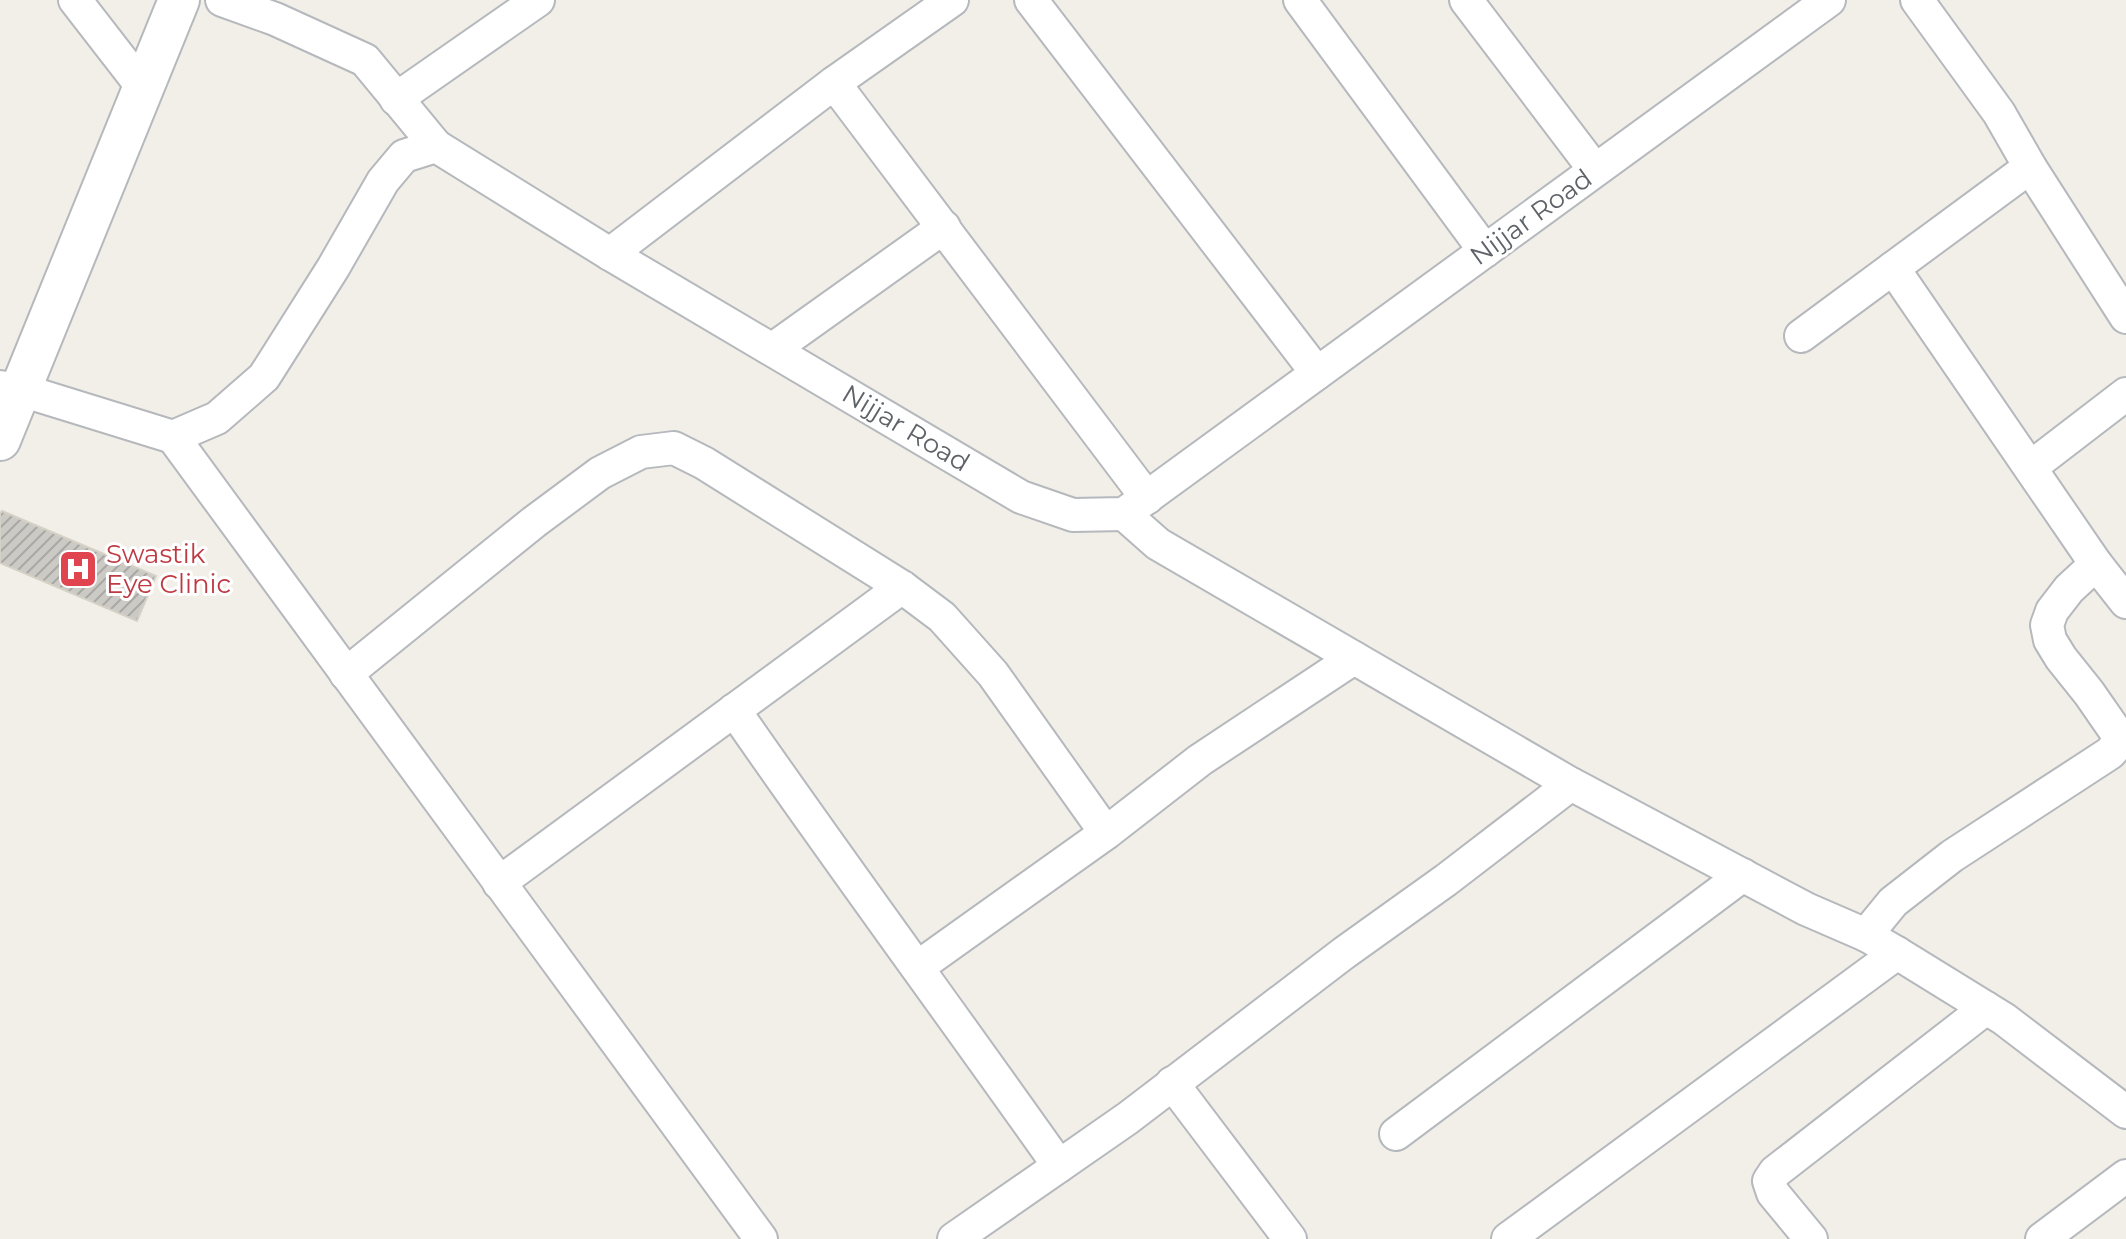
<svg xmlns="http://www.w3.org/2000/svg" width="2126" height="1239" viewBox="0 0 2126 1239" font-family="Montserrat,sans-serif">
  <style>
    .building { fill: url(#building-hatch); stroke: #d6d1c6; stroke-width: 2 }
    .lines { fill: none; stroke-linecap: round; stroke-linejoin: round }
    .minor-casing { stroke: #b5b8bc; stroke-width: 36 }
    .tertiary-casing { stroke: #b5b8bc; stroke-width: 44 }
    .minor { stroke: #fff; stroke-width: 32 }
    .tertiary { stroke: #fff; stroke-width: 40 }
    .labels { text-anchor: middle; dominant-baseline: central; stroke-width: 6; stroke-linejoin: round; paint-order: stroke }
    .street-label { font-size: 26px; fill: #5f6368; stroke: #fff }
    .health-label { font-size: 26px; fill: #be3a42; stroke: #fff; text-anchor: start }
  </style>
  <defs>
    <pattern id="building-hatch" width="6" height="6" patternUnits="userSpaceOnUse" patternTransform="scale(2)"><rect width="6" height="6" fill="#cccac5"/><path d="M-1 1l2-2M0 6l6-6M5 7l2-2" fill="none" stroke="#a9a8a4"/></pattern>
  </defs>
  <rect width="100%" height="100%" fill="#f1efe8"/>
  <path class="building" d="M 2,511 L 156,576 L 137,621 L 0,563 L 0,514 Z"/>
  <g class="lines">
    <g class="minor-casing">
      <g id="minor">
        <path d="M 75,0 L 144,89"/>
        <path d="M 222,0 L 275,19 L 365,60 L 436,146"/>
        <path d="M 1031,0 L 1317,373"/>
        <path d="M 1300,0 L 1485,251"/>
        <path d="M 1466,0 L 1595,170"/>
        <path d="M 1917,0 L 1999,113 L 2030,167 L 2126,317"/>
        <path d="M 834,83 L 1147,498"/>
        <path d="M 396,99 L 538,0"/>
        <path d="M 610,254 L 834,83 L 952,0"/>
        <path d="M 1893,268 L 2096,564 L 2126,602"/>
        <path d="M 1801,336 L 2030,167"/>
        <path d="M 773,349 L 944,227"/>
        <path d="M 0,387 L 21,390 L 173,437 L 217,418 L 264,377 L 333,268 L 383,181 L 404,156 L 436,146 L 610,254 L 1021,497 L 1073,515 L 1124,514 L 1829,0"/>
        <path d="M 173,437 L 761,1239"/>
        <path d="M 2031,467 L 2126,394"/>
        <path d="M 1124,514 L 1158,544 L 1571,784 L 1806,909 L 1866,935 L 1897,953 L 2004,1019 L 2126,1112"/>
        <path d="M 346,674 L 534,522 L 600,473 L 641,452 L 674,448 L 704,463 L 902,587 L 942,617 L 993,674 L 1106,833"/>
        <path d="M 734,710 C 840,863 951,1013 1059,1166"/>
        <path d="M 499,883 L 902,587"/>
        <path d="M 1866,935 L 1893,902 L 1952,856 L 2110,753 L 2116,746 L 2118,738 L 2116,732 L 2089,693 L 2061,658 L 2050,640 L 2047,625 L 2052,611 L 2069,589 L 2096,564"/>
        <path d="M 918,967 L 1106,833 L 1200,760 L 1354,658"/>
        <path d="M 1172,1083 L 1290,1239"/>
        <path d="M 1396,1134 L 1743,875"/>
        <path d="M 954,1239 L 1128,1118 L 1344,953 L 1446,880 L 1571,784"/>
        <path d="M 1508,1239 L 1897,953"/>
        <path d="M 1811,1239 L 1773,1193 L 1769,1181 L 1775,1172 L 1986,1008"/>
        <path d="M 2042,1239 L 2126,1176"/>
      </g>
    </g>
    <g class="tertiary-casing">
      <path id="tertiary" d="M 0,440 L 179,0"/>
    </g>
    <use href="#minor" class="minor"/>
    <use href="#tertiary" class="tertiary"/>
  </g>
  <defs>
    <g id="hospital-square" transform="scale(2)"><rect x="-9" y="-9" width="18" height="18" rx="4" fill="#e0444e" stroke="#fff"/><path d="M-5-5h3v3.5h4V-5h3V5h-3V1.5h-4V5h-3Z" fill="#fff"/></g>
  </defs>
  <g fill-rule="evenodd">
    <use href="#hospital-square" x="78" y="569"/>
  </g>
  <g class="labels">
    <g class="street-label">
      <text transform="translate(1531 217) rotate(-36)">Nijjar Road</text>
      <text transform="translate(906 428) rotate(31)">Nijjar Road</text>
    </g>
    <g class="health-label">
      <text x="106" y="554">Swastik<tspan x="106" dy="30">Eye Clinic</tspan></text>
    </g>
  </g>
</svg>
